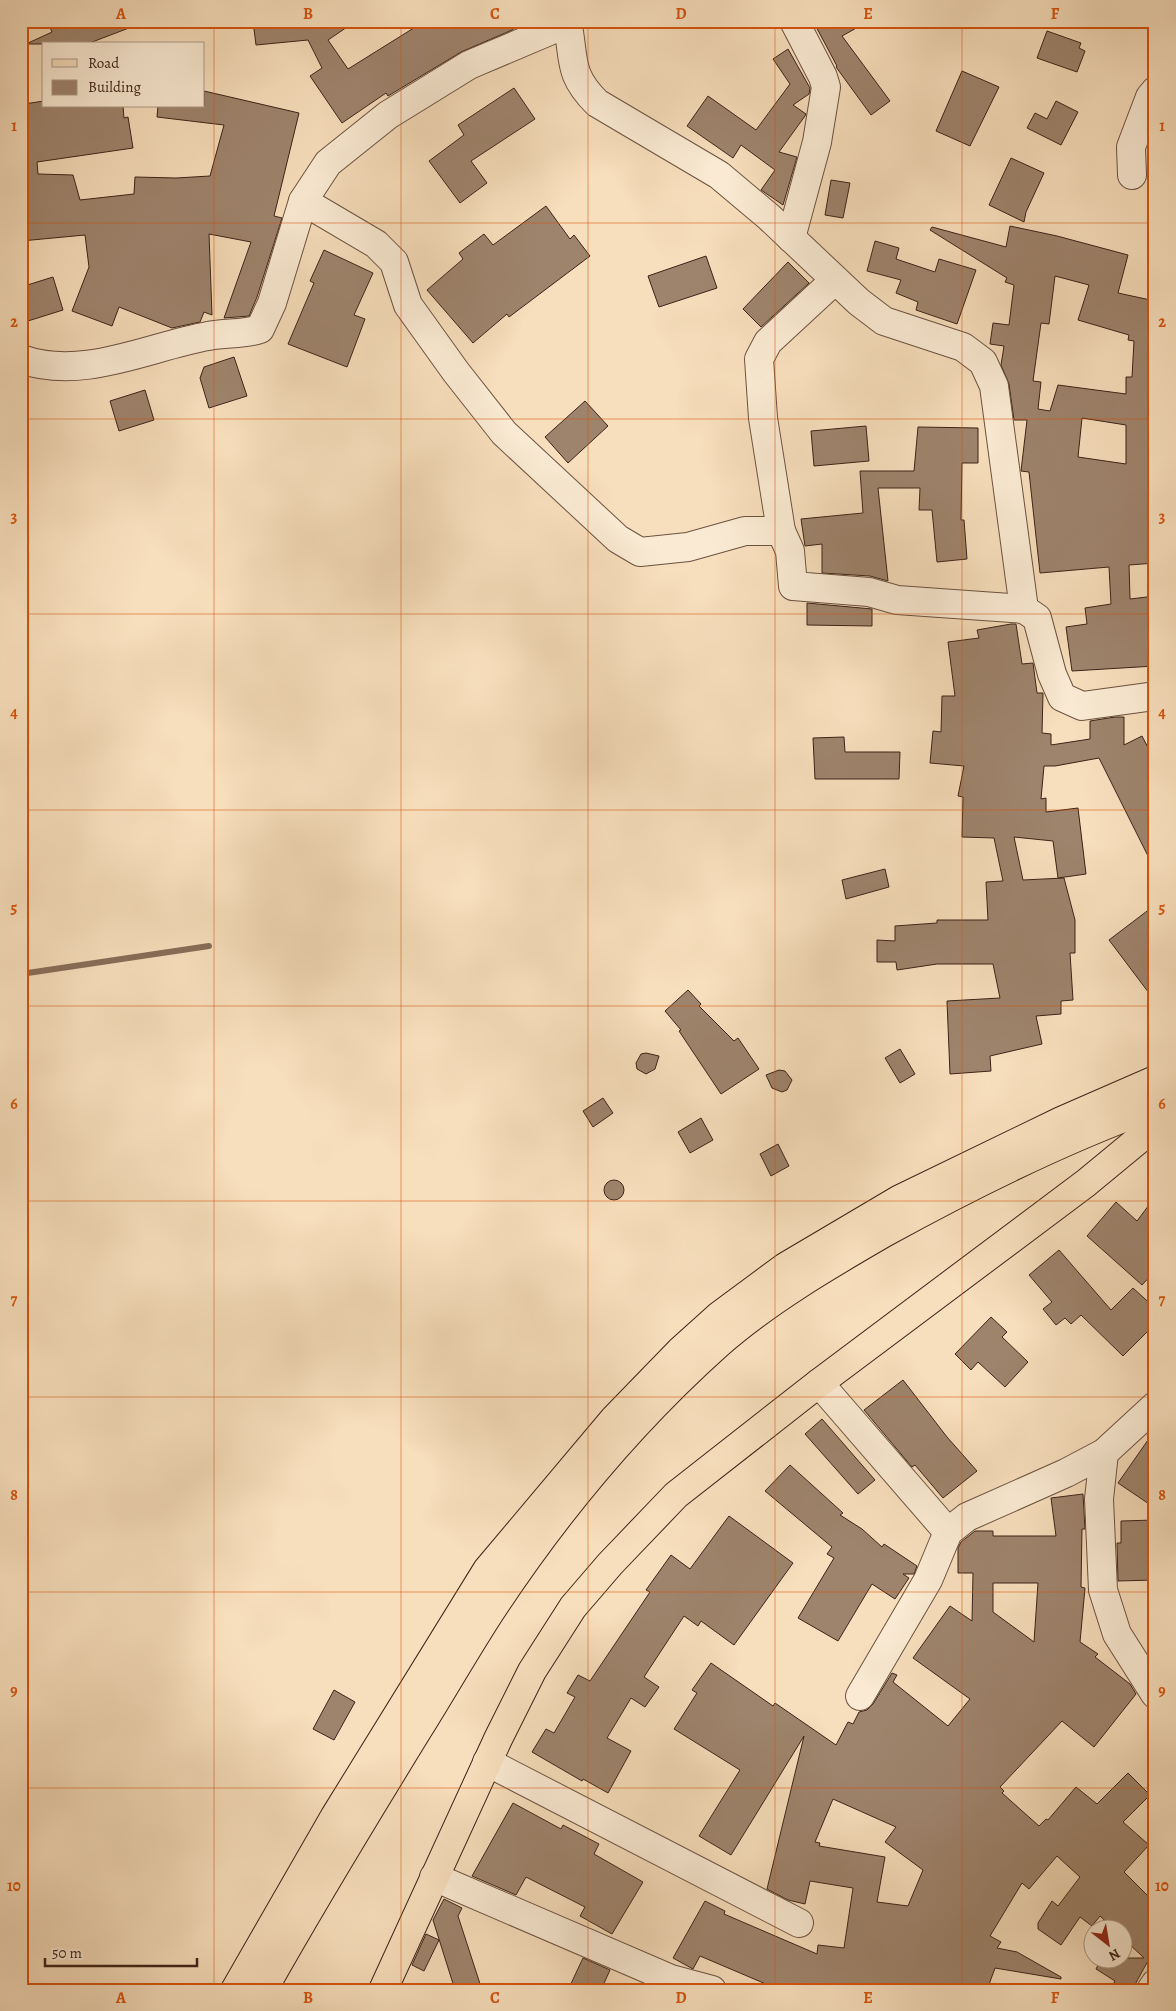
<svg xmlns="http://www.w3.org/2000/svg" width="1176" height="2011" viewBox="0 0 1176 2011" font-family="Alegreya,serif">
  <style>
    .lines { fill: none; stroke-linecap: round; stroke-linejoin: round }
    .stream { stroke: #876d59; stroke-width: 6 }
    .building { fill: #9e846d; stroke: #3d2318; fill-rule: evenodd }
    .minor-casing { stroke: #6c5241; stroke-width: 30 }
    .major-casing { stroke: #3d2318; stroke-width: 30 }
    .minor { stroke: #faead3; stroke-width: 28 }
    .major { stroke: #f7debc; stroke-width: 28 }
    .grid { fill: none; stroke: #d7540d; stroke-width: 1; stroke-opacity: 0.55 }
    .neatline { fill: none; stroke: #d7540d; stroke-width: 2 }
    .grid-label { font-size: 16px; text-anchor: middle; font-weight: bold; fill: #d7540d }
  </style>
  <rect width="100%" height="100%" fill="#f7debc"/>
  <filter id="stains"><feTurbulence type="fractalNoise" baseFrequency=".004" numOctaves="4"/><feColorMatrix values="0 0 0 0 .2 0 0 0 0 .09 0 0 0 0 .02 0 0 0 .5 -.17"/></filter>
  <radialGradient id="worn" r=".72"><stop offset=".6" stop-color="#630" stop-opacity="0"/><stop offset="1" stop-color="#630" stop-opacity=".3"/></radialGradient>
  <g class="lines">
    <path class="stream" d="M 21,974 L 209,946"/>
  </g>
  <g class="building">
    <path d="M 47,21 L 142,21 L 142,23 L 87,44 L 26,44 L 52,32 Z"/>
    <path d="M 253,21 L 356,21 L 328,40 L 348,69 L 425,21 L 525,21 L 512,30 L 461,52 L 388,96 L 386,93 L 342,123 L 310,76 L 322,68 L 308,40 L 256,45 Z"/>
    <path d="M 813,21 L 869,21 L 842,36 L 890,101 L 871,115 L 836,67 L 837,66 Z"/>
    <path d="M 1047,31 L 1081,43 L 1079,48 L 1085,51 L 1077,72 L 1037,58 Z"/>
    <path d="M 788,49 L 810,88 L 809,94 L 793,105 L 806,114 L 805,116 L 779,152 L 797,157 L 783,205 L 761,190 L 775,170 L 741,145 L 733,158 L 687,126 L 708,96 L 756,130 L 790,84 L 773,59 Z"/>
    <path d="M 962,71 L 999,87 L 970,146 L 936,131 Z"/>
    <path d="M 514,88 L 535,119 L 471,161 L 487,183 L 460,203 L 429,161 L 464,135 L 458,125 Z"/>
    <path d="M 204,91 L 299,113 L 274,216 L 282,218 L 257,297 L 249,316 L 224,318 L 251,242 L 209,234 L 212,315 L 204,312 L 200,322 L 172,328 L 119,307 L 112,326 L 72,311 L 89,267 L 85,235 L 21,241 L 21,118 L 26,117 L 24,104 L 44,101 L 44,106 L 123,106 L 124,118 L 128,117 L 133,148 L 37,162 L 38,174 L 73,175 L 80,200 L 134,194 L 135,177 L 176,178 L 210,176 L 224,125 L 157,117 L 158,106 L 204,106 Z"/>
    <path d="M 1056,101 L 1078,112 L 1061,145 L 1027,128 L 1035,113 L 1047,119 Z"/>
    <path d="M 1011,158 L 1044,173 L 1026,212 L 1024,222 L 989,205 Z"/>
    <path d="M 831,180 L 850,183 L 843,218 L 825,215 Z"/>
    <path d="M 546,206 L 570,239 L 574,235 L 590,256 L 509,317 L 507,314 L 473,343 L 427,290 L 463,259 L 459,253 L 484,234 L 493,245 Z"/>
    <path d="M 1010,226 L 1057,236 L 1128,255 L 1118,293 L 1155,301 L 1155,374 L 1153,374 L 1155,563 L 1129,565 L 1130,599 L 1155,596 L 1155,666 L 1072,671 L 1066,627 L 1087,624 L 1085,608 L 1111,604 L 1109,567 L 1040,573 L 1029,472 L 1021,471 L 1027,420 L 1014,420 L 1009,384 L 1001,365 L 1004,346 L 990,344 L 993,323 L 1009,325 L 1014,285 L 1005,282 L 1007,278 L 930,230 L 932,227 L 1006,247 ZM 1055,276 L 1089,285 L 1078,320 L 1129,335 L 1128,340 L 1134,341 L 1132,377 L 1126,377 L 1126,394 L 1058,385 L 1050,411 L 1038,409 L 1041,382 L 1033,381 L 1041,323 L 1049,324 ZM 1082,418 L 1126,425 L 1126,464 L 1078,457 Z"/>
    <path d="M 875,241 L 899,248 L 896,259 L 935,272 L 939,259 L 976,270 L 957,324 L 916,310 L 918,302 L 896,293 L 901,280 L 867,271 Z"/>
    <path d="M 324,250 L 373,273 L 354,315 L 365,319 L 347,367 L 288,344 L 314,283 L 310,281 Z"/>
    <path d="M 706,256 L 717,288 L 659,307 L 648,276 Z"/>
    <path d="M 788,262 L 809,283 L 761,327 L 743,309 Z"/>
    <path d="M 53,277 L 63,310 L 28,321 L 21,298 L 21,287 Z"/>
    <path d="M 234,357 L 247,396 L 209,408 L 200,378 L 204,367 Z"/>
    <path d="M 145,390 L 154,420 L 119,431 L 110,401 Z"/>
    <path d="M 585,401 L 608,426 L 568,463 L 545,437 Z"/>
    <path d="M 866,426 L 869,461 L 814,466 L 811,431 Z"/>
    <path d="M 918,427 L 978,428 L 978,463 L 962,463 L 961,520 L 964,520 L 967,559 L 937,562 L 932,510 L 919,510 L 920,488 L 878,488 L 888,581 L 870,576 L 822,573 L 822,544 L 805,546 L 801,519 L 863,513 L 860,471 L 914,471 Z"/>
    <path d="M 807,603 L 872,609 L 872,626 L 807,625 Z"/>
    <path d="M 1011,624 L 1016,624 L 1022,664 L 1033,663 L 1037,693 L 1043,693 L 1042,733 L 1051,734 L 1051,745 L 1090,739 L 1090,721 L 1115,717 L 1124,717 L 1124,745 L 1142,736 L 1155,761 L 1155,870 L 1099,758 L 1055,766 L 1044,766 L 1041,799 L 1046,798 L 1046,812 L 1078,808 L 1086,874 L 1058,878 L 1053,841 L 1014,837 L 1023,880 L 1064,878 L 1075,920 L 1075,953 L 1070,953 L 1073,1000 L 1061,1001 L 1061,1014 L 1036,1016 L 1042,1044 L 990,1056 L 991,1071 L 950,1074 L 947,1001 L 1000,998 L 993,964 L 937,964 L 897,970 L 896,962 L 877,962 L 877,940 L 895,941 L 895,926 L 937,923 L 937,920 L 988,920 L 986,882 L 1003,881 L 994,838 L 962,837 L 963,797 L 958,796 L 964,766 L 930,763 L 933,731 L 941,732 L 942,696 L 955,696 L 948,642 L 979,638 L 977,630 Z"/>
    <path d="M 844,737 L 845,752 L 900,752 L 899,779 L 815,779 L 813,738 Z"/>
    <path d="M 885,869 L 889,887 L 846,899 L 842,880 Z"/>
    <path d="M 1155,905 L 1155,1001 L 1109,940 Z"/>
    <path d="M 688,990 L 701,1004 L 699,1006 L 734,1041 L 738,1038 L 759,1069 L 721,1094 L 679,1031 L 681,1030 L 665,1011 Z"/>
    <path d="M 900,1049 L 915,1074 L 900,1083 L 885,1058 Z"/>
    <path d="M 646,1053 L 659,1056 L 655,1069 L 646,1074 L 637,1069 L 636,1063 L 641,1054 Z"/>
    <path d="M 779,1070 L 785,1071 L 792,1080 L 787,1090 L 782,1092 L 772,1088 L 766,1075 Z"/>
    <path d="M 603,1098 L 613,1113 L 593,1127 L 583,1111 Z"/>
    <path d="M 701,1118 L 713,1140 L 690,1153 L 678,1132 Z"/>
    <path d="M 778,1144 L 789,1166 L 771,1176 L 760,1154 Z"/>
    <circle cx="614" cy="1190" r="10"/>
    <path d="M 1155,1197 L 1155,1271 L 1142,1285 L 1087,1236 L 1116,1202 L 1137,1221 Z"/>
    <path d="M 1059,1250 L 1111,1310 L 1133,1288 L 1155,1308 L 1155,1324 L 1123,1356 L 1081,1315 L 1071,1324 L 1065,1318 L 1056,1325 L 1043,1309 L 1052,1302 L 1029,1275 Z"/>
    <path d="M 991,1317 L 1007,1332 L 1002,1337 L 1028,1362 L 1005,1387 L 978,1362 L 971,1370 L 955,1354 Z"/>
    <path d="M 903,1380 L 947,1437 L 977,1471 L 943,1498 L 915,1465 L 912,1467 L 864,1410 Z"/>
    <path d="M 822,1419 L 875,1480 L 858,1494 L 805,1434 Z"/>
    <path d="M 1155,1430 L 1155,1508 L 1118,1483 Z"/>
    <path d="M 790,1465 L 843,1513 L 840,1515 L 862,1529 L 882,1547 L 884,1544 L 917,1566 L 914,1574 L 903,1574 L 909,1578 L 895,1599 L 872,1584 L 838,1641 L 798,1618 L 834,1558 L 827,1554 L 832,1547 L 765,1491 Z"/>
    <path d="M 1083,1494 L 1085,1529 L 1082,1529 L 1081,1587 L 1085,1588 L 1080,1642 L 1098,1654 L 1095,1657 L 1130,1684 L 1136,1694 L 1094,1747 L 1062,1721 L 1000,1787 L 1004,1791 L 1002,1793 L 1039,1826 L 1046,1819 L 1048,1820 L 1076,1787 L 1097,1804 L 1128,1773 L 1150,1795 L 1123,1822 L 1149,1845 L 1124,1872 L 1155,1903 L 1155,1948 L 1132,1990 L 1110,1990 L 1115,1981 L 1096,1969 L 1102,1958 L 1144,1958 L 1124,1939 L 1124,1928 L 1113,1928 L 1100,1916 L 1092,1926 L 1080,1917 L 1061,1945 L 1038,1929 L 1038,1923 L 1052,1901 L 1058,1906 L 1080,1877 L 1057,1856 L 1029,1889 L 1022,1883 L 990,1936 L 1001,1942 L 997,1948 L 1017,1952 L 1061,1977 L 1061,1979 L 995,1968 L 987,1990 L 780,1990 L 700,1956 L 693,1969 L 673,1958 L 705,1901 L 725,1911 L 724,1914 L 817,1954 L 818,1945 L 844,1948 L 853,1888 L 810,1881 L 805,1904 L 788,1900 L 767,1889 L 804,1736 L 731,1855 L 699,1836 L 740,1770 L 674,1729 L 697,1693 L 692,1690 L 711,1663 L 773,1706 L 775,1703 L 836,1745 L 848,1722 L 853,1724 L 859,1712 L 867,1710 L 873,1704 L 892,1673 L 897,1675 L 893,1682 L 948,1726 L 970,1699 L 913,1658 L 950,1606 L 972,1621 L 973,1573 L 958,1573 L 958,1548 L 961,1542 L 975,1531 L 993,1531 L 993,1536 L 1056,1536 L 1051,1498 ZM 993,1583 L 1038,1583 L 1034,1642 L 993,1612 ZM 833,1799 L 896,1827 L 885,1842 L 923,1870 L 908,1906 L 877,1902 L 885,1857 L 819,1846 L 820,1843 L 815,1842 Z"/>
    <path d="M 729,1516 L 793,1563 L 734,1645 L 701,1621 L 698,1626 L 684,1616 L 644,1677 L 659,1687 L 645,1707 L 631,1698 L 607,1738 L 631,1751 L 608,1793 L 583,1779 L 582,1781 L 532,1752 L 546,1729 L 554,1733 L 575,1697 L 567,1693 L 578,1675 L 590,1681 L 650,1592 L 646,1590 L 671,1555 L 690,1569 Z"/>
    <path d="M 1155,1520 L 1155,1580 L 1118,1581 L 1117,1543 L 1121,1543 L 1121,1521 Z"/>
    <path d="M 334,1690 L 355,1702 L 334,1740 L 313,1729 Z"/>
    <path d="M 513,1803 L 561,1829 L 563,1825 L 599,1844 L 594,1854 L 643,1882 L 612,1934 L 580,1916 L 585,1907 L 526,1877 L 516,1895 L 472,1876 Z"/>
    <path d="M 444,1899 L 462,1908 L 458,1916 L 482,1990 L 455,1990 L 433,1920 Z"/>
    <path d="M 426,1934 L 439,1940 L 424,1971 L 412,1965 Z"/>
    <path d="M 583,1958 L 610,1970 L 601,1990 L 568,1990 Z"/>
  </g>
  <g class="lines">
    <g class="minor-casing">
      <g id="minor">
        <path d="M 567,21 C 575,59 567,73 597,103 L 719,175 L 769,217 L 859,302 L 884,321 L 963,347 L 983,362 L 994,386 L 1024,609 L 1037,618 L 1052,674 L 1062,697 L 1082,706 L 1155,696"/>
        <path d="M 1132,175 L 1131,147 L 1150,97 L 1155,91"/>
        <path d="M 303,201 L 376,244 L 394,262 L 408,305 L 456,372 L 504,433 L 618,539 L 640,552 L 688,547 L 745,531 L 781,531 L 790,551 L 793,586 L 869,592 L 897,600 L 1024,609"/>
        <path d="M 791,238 L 817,142 L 826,87 L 823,77 L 794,21"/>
        <path d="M 21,359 C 83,381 147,347 208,336 C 226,332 242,335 260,329 L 272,303 L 303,201 L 328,163 L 388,115 L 469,65 L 568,23"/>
        <path d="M 781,531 L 763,418 L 759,359 L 768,342 L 835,280"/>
        <path d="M 819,1383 L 948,1532"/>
        <path d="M 1104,1453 L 1099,1499 L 1103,1590 L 1117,1634 L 1155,1694"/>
        <path d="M 860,1696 L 928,1580 L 948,1532 L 967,1517 L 1066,1473 L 1104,1453 L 1155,1406"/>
        <path d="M 487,1762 L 799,1923"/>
        <path d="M 434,1877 L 671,1979 L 712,1990"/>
        <path d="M 1151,1990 L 1155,1984"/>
      </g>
    </g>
    <g class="major-casing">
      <g id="major">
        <path d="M 235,1990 L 335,1816 L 487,1570 L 614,1419 L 680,1351 L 720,1315 L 785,1267 L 900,1199 L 1061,1121 L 1155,1080"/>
        <path d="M 263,1990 C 313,1901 366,1814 419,1728 C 442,1691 464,1653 487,1617 C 552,1517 629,1424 717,1345 C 767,1301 827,1266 884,1233 C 971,1185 1061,1140 1155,1106"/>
        <path d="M 383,1990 L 498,1739 L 532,1671 L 573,1607 L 610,1564 L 676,1495 L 819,1383 L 1086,1183 L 1155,1126"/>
      </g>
    </g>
    <use href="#minor" class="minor"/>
    <use href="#major" class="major"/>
  </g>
  <path class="grid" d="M 214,21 L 214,1990M 401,21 L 401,1990M 588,21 L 588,1990M 775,21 L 775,1990M 962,21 L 962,1990M 21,223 L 1155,223M 21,419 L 1155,419M 21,614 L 1155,614M 21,810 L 1155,810M 21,1006 L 1155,1006M 21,1201 L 1155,1201M 21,1397 L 1155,1397M 21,1592 L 1155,1592M 21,1788 L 1155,1788"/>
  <rect width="1176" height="2011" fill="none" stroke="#f7debc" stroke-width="55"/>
  <rect x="42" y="42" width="162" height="65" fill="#faead3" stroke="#ae9a88"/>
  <rect x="52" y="59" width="25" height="8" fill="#f7debc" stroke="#ae9a88"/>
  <text x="88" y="68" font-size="15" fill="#3d2318">Road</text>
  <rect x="52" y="80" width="25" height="15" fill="#9e846d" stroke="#ae9a88"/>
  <text x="88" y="92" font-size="15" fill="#3d2318">Building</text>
  <g transform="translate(1108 1944) rotate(149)"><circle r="24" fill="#faead3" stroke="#ae9a88"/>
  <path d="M0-4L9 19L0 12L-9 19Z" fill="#8f2418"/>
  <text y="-8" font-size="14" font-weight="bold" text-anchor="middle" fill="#3d2318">N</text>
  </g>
  <path d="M45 1958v8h152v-8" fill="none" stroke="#3d2318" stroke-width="2.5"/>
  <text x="52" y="1958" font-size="15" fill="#3d2318" stroke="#faead3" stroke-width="4" paint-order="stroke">50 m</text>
  <rect x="28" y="28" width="1120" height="1956" class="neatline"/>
  <g class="grid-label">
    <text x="121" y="19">A</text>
    <text x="308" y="19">B</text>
    <text x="495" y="19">C</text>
    <text x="681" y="19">D</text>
    <text x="868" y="19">E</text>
    <text x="1055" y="19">F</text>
    <text x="14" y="131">1</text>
    <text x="1162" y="131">1</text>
    <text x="14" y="327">2</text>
    <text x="1162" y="327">2</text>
    <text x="14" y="522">3</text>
    <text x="1162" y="522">3</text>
    <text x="14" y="718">4</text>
    <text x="1162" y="718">4</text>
    <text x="14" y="913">5</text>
    <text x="1162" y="913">5</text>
    <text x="14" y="1109">6</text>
    <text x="1162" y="1109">6</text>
    <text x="14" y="1305">7</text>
    <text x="1162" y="1305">7</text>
    <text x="14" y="1500">8</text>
    <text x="1162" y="1500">8</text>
    <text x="14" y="1696">9</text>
    <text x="1162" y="1696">9</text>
    <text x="14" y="1891">10</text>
    <text x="1162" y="1891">10</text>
    <text x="121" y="2003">A</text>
    <text x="308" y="2003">B</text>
    <text x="495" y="2003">C</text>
    <text x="681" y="2003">D</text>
    <text x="868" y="2003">E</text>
    <text x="1055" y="2003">F</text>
  </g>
  <rect width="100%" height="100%" filter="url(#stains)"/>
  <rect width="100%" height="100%" fill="url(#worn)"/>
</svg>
